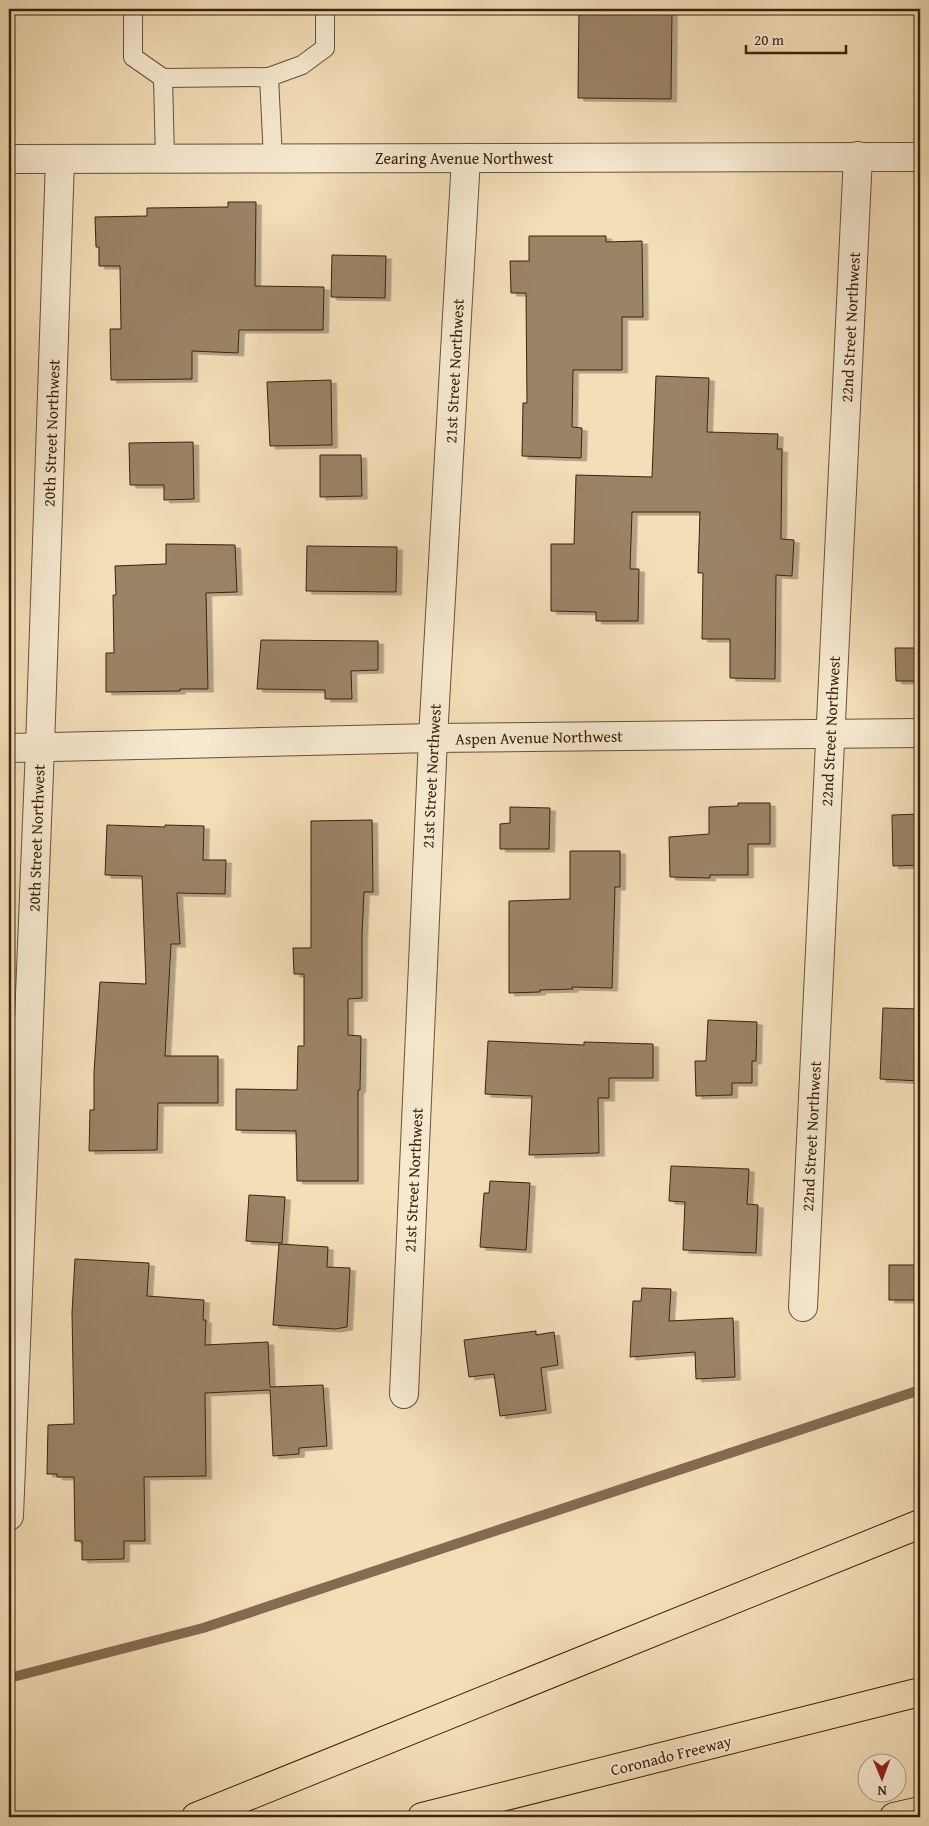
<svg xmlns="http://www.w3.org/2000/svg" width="929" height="1826" viewBox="0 0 929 1826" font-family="'Gentium Book Plus',serif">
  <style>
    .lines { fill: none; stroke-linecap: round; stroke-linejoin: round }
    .stream { stroke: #846c51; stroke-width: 10 }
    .building { fill: #9b8466; stroke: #3b220d; filter: url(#shadow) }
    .service-casing { stroke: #695138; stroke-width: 20 }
    .minor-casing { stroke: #695138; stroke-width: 30 }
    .motorway-casing { stroke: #3b220d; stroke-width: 30 }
    .service { stroke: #f7ead1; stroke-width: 18 }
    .minor { stroke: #f7ead1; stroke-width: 28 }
    .motorway { stroke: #f3deb8; stroke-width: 28 }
    .labels { text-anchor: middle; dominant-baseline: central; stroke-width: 4; stroke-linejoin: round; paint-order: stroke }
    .street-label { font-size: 16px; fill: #3b220d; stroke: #f7ead1 }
  </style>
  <defs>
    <filter id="shadow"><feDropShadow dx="5.5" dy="3" stdDeviation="0" flood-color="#0004"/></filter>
  </defs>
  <rect width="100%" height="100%" fill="#f3deb8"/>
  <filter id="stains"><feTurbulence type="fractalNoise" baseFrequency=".004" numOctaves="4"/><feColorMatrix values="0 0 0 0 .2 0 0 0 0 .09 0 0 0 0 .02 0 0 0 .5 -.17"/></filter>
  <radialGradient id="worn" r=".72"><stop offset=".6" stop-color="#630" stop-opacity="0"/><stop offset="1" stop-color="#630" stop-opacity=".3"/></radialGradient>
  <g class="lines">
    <path class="stream" d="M 9,1678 L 203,1628 L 920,1390"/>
  </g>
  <g class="building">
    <path d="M 579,9 L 672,9 L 671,99 L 578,98 Z"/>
    <path d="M 228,202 L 256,202 L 255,286 L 324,287 L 323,330 L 239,330 L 238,353 L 192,351 L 192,379 L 111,380 L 110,329 L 121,329 L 120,266 L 99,266 L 99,247 L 96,247 L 95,217 L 147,216 L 147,208 L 228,207 Z"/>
    <path d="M 529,236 L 606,236 L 606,242 L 642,241 L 643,317 L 622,317 L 622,370 L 573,370 L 572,427 L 582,428 L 581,458 L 522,456 L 523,403 L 527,403 L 526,293 L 511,293 L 510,261 L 529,261 Z"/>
    <path d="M 332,255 L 386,256 L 385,298 L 331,297 Z"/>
    <path d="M 656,376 L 709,378 L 707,432 L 778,434 L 777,449 L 782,449 L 781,539 L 794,540 L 792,576 L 776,575 L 775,679 L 730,678 L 730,639 L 702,639 L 703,573 L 698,573 L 700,512 L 632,512 L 630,569 L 639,569 L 638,621 L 596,621 L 596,612 L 551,611 L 551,544 L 574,544 L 576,475 L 652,477 Z"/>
    <path d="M 331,380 L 332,445 L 270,446 L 267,382 Z"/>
    <path d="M 193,442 L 194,499 L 164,500 L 164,485 L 130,485 L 129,443 Z"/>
    <path d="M 320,455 L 361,455 L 362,496 L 320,497 Z"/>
    <path d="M 166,544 L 235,545 L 237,592 L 206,593 L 208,689 L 180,689 L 180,691 L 106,692 L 106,653 L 114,653 L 113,595 L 116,595 L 115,566 L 166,564 Z"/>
    <path d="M 307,546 L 397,547 L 396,592 L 306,591 Z"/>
    <path d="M 261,640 L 378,641 L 378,670 L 351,671 L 352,699 L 325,699 L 325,690 L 257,689 Z"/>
    <path d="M 895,648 L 920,648 L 920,681 L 896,681 Z"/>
    <path d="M 738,803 L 770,803 L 770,844 L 748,844 L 748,875 L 710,875 L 710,878 L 670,877 L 669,837 L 709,834 L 709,807 L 738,806 Z"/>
    <path d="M 510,807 L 550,808 L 549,849 L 500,849 L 500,824 L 510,823 Z"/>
    <path d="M 920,814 L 920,865 L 893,866 L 892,815 Z"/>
    <path d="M 372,820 L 373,892 L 364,892 L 362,935 L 362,998 L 348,999 L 348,1035 L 361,1036 L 360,1090 L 358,1090 L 358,1181 L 297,1181 L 296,1131 L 236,1130 L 236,1089 L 297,1090 L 298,1046 L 304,1046 L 304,974 L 294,974 L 293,948 L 311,948 L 311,821 Z"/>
    <path d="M 107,825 L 165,827 L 165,825 L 204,826 L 203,860 L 226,860 L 225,894 L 177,893 L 180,944 L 171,944 L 165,1056 L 218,1056 L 218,1103 L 158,1103 L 157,1150 L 89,1151 L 90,1110 L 94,1110 L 94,1072 L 100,982 L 146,984 L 142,876 L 105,875 Z"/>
    <path d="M 570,851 L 620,851 L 620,887 L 615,887 L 612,988 L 572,987 L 573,989 L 540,990 L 540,992 L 509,993 L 509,901 L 570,899 Z"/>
    <path d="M 883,1008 L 920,1009 L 920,1081 L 880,1079 Z"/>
    <path d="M 708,1020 L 757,1022 L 756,1061 L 752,1061 L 752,1083 L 732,1083 L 732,1095 L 696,1096 L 695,1061 L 706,1061 Z"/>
    <path d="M 488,1041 L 584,1045 L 584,1042 L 653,1044 L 653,1078 L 609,1078 L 609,1098 L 598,1098 L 599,1153 L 529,1155 L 532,1096 L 485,1094 Z"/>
    <path d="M 671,1166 L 749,1169 L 747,1204 L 758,1205 L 756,1253 L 683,1250 L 685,1202 L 669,1201 Z"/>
    <path d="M 490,1181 L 530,1183 L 526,1250 L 480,1247 L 484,1193 L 489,1193 Z"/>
    <path d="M 249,1195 L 285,1197 L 282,1243 L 246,1241 Z"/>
    <path d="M 279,1244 L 328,1247 L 327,1267 L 350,1268 L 347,1327 L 335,1329 L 273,1325 Z"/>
    <path d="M 75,1259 L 149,1263 L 147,1296 L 204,1300 L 203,1320 L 206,1320 L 205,1345 L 268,1342 L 270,1387 L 323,1385 L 327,1446 L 299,1448 L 299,1454 L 273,1456 L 270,1390 L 205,1393 L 206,1476 L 144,1477 L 145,1541 L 124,1541 L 124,1559 L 82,1560 L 82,1541 L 75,1541 L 74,1477 L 57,1477 L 57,1474 L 47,1474 L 48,1425 L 74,1424 L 72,1313 Z"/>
    <rect x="889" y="1265" width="31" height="35"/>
    <path d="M 642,1288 L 671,1289 L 669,1321 L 733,1318 L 735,1377 L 696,1379 L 695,1352 L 630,1357 L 633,1301 L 641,1301 Z"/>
    <path d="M 536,1331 L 536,1335 L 554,1332 L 558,1365 L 541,1368 L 546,1410 L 500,1416 L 494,1374 L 469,1377 L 464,1340 Z"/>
  </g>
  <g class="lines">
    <g class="service-casing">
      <g id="service">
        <path d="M 133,9 L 133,57 L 163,78"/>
        <path d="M 269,77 L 302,65 L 325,48 L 325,9"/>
        <path d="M 165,159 L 163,78 L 269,77 L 273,159"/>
      </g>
    </g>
    <g class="minor-casing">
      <g id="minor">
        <path d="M 9,159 L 920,157"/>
        <path d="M 9,748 L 433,738 L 920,733"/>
        <path d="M 803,1307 L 858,156"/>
        <path d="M 404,1394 L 433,738 L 466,158"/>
        <path d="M 9,1516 L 40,747 L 60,160"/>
      </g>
    </g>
    <g class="motorway-casing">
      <g id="motorway">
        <path d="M 196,1817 L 920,1524"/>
        <path d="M 422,1817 L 920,1692"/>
        <path d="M 894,1817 L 920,1811"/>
      </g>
    </g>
    <use href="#service" class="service"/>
    <use href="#minor" class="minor"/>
    <use href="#motorway" class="motorway"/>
  </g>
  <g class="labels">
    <g class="street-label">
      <text x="464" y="158">Zearing Avenue Northwest</text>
      <text transform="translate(850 327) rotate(-87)">22nd Street Northwest</text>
      <text transform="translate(454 371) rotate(-87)">21st Street Northwest</text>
      <text transform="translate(51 433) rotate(-88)">20th Street Northwest</text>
      <text transform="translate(830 731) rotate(-87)">22nd Street Northwest</text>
      <text transform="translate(539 737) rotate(-1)">Aspen Avenue Northwest</text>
      <text transform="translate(431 776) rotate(-87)">21st Street Northwest</text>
      <text transform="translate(36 838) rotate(-88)">20th Street Northwest</text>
      <text transform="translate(811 1136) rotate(-87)">22nd Street Northwest</text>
      <text transform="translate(413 1180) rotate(-87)">21st Street Northwest</text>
      <text transform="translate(671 1755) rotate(-14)">Coronado Freeway</text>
    </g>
  </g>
  <rect width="929" height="1826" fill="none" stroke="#f3deb8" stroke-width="30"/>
  <rect x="10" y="10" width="909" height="1806" fill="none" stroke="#3b220d" stroke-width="2.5"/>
  <rect x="15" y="15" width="899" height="1796" fill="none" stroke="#3b220d"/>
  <g transform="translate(882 1778) rotate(179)"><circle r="24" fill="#f7ead1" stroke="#ac9a83"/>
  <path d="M0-4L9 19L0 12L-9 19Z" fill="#8f2418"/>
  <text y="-8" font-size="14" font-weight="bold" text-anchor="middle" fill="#3b220d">N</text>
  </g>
  <path d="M746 45v8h100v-8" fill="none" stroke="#3b220d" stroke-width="2.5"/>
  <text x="754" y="45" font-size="15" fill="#3b220d" stroke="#f7ead1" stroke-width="4" paint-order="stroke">20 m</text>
  <rect width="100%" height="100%" filter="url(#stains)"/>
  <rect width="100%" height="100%" fill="url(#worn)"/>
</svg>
